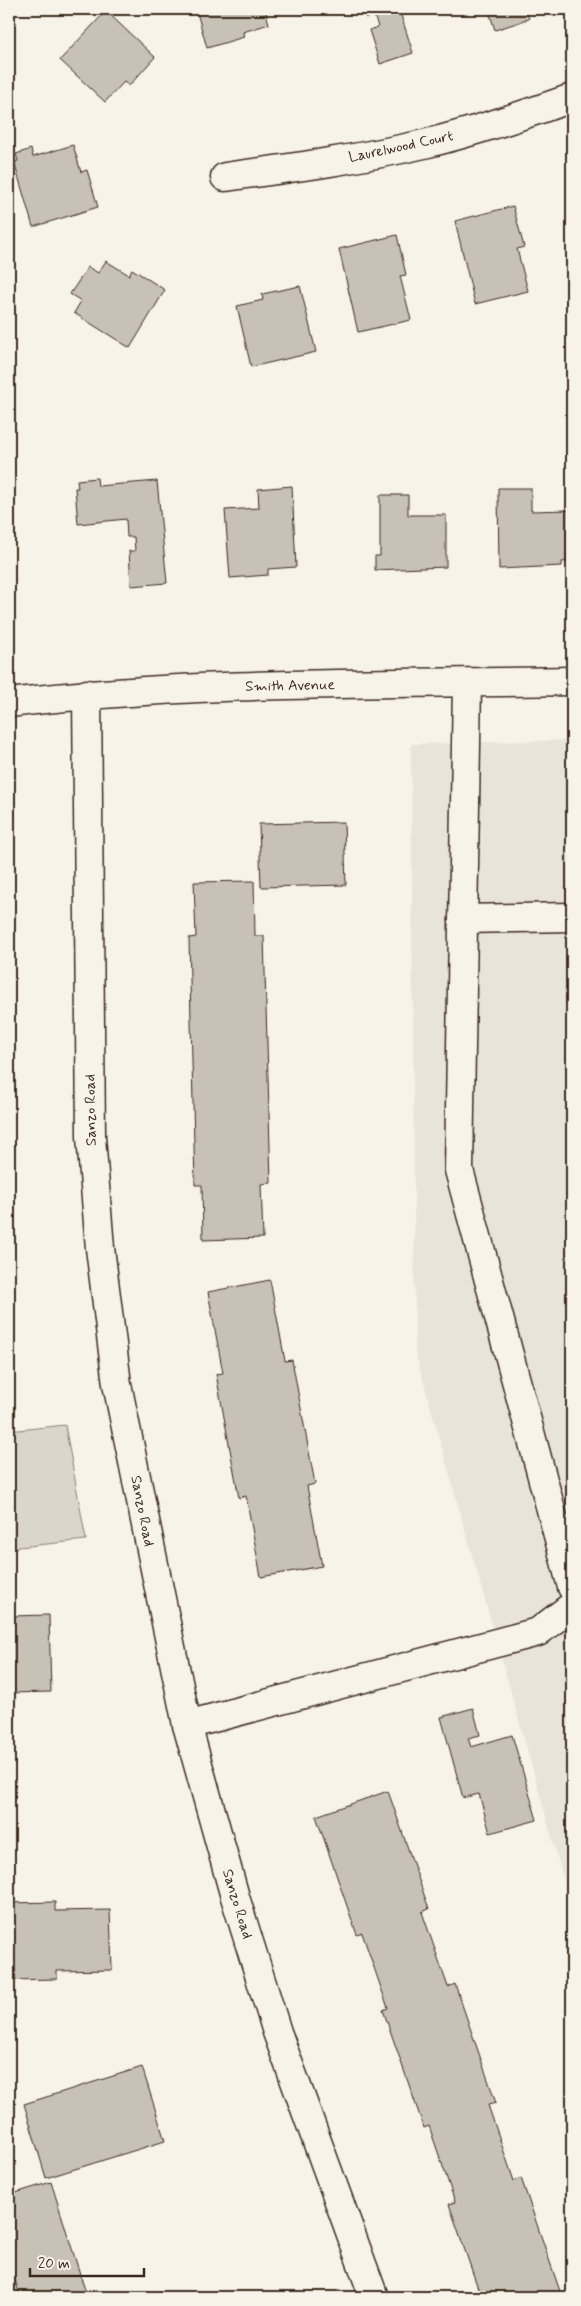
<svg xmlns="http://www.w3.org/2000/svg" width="581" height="2306" viewBox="0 0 581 2306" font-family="Mynerve,sans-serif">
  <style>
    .built { fill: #e9e4d9 }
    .green { fill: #dbd6cb; stroke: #8b8074 }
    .building { fill: #c8c1b6; stroke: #3b2a1e }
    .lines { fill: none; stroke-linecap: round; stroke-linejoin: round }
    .minor-casing { stroke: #3b2a1e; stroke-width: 31 }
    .major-casing { stroke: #3b2a1e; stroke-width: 31 }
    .minor { stroke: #f7f3e8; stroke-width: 28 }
    .major { stroke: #f7f3e8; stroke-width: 28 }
    .labels { text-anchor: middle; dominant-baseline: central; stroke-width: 5; stroke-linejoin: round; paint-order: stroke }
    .street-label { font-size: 15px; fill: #3b2a1e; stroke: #f7f3e8 }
  </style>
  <rect width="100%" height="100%" fill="#f7f3e8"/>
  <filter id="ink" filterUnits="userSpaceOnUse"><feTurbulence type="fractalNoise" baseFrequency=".02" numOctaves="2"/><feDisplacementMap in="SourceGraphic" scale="10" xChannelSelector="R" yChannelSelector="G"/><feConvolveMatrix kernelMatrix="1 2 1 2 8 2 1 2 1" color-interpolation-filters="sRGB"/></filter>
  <g filter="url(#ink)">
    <path class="built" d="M 572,740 L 572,1909 L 415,1352 L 411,744 Z"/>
    <path class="green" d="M 65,1425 L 86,1540 L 9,1548 L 9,1431 Z"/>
    <g class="building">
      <path d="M 196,9 L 265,9 L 269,24 L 243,32 L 244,37 L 207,48 Z"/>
      <path d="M 313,9 L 331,9 L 315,14 Z"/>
      <path d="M 364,9 L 399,9 L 413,53 L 380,64 L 369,30 L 378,27 L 374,15 L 366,18 Z"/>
      <path d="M 488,9 L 525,9 L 529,19 L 495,30 Z"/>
      <path d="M 106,11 L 155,57 L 129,86 L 124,82 L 105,102 L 60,60 Z"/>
      <path d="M 73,145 L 81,172 L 87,170 L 98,207 L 33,227 L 14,162 L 18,161 L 16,154 L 31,149 L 33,157 Z"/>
      <path d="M 513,206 L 524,247 L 517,249 L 528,291 L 475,304 L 455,221 Z"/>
      <path d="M 397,235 L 406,275 L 400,276 L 411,320 L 358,332 L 339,249 Z"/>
      <path d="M 106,261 L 129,275 L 132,269 L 165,290 L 130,348 L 74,313 L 81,301 L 70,294 L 88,267 L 98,273 Z"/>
      <path d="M 300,286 L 316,352 L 251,367 L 237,306 L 263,300 L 262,294 Z"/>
      <path d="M 97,478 L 98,486 L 157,481 L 167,583 L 131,586 L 129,551 L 135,551 L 134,537 L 127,537 L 126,519 L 78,524 L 75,488 L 78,488 L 77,480 Z"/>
      <path d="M 292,486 L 296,567 L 268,569 L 268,575 L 230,578 L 225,510 L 259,508 L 258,489 Z"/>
      <path d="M 498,488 L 531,488 L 531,511 L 570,510 L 571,561 L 562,562 L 562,566 L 499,569 Z"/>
      <path d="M 380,495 L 408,495 L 408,515 L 446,515 L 446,567 L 375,570 L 375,556 L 380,556 Z"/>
      <path d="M 9,582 L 11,600 L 9,600 Z"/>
      <path d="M 344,822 L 346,885 L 261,887 L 259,824 Z"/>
      <path d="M 254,881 L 255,936 L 264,936 L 271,1183 L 261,1184 L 263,1238 L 203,1240 L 202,1185 L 195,1185 L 189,938 L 196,937 L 194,882 Z"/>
      <path d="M 270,1280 L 285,1361 L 292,1360 L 315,1484 L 307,1486 L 322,1566 L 261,1577 L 246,1496 L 239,1498 L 216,1374 L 223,1373 L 208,1292 Z"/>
      <path d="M 49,1615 L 51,1692 L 9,1693 L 9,1616 Z"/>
      <path d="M 473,1708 L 480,1735 L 468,1738 L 471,1747 L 512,1735 L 537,1820 L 490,1833 L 479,1794 L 463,1798 L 441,1717 Z"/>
      <path d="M 388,1791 L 429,1909 L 422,1912 L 448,1987 L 455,1984 L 496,2103 L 488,2105 L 514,2181 L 521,2178 L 562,2297 L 481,2297 L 449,2204 L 455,2202 L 429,2126 L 424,2128 L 383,2010 L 388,2008 L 362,1933 L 357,1935 L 316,1816 Z"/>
      <path d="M 55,1902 L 55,1911 L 110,1910 L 112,1970 L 57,1971 L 57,1979 L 9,1980 L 9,1903 Z"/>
      <path d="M 142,2067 L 165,2141 L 46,2178 L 24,2104 Z"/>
      <path d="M 51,2182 L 85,2290 L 77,2293 L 79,2297 L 20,2297 L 9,2259 L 9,2195 Z"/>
    </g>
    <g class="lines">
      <g class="minor-casing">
        <g id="minor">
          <path d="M 225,177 C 291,168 359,159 424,144 C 474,132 523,115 572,98"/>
          <path d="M 467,683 L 459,1170 L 572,1587"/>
          <path d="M 87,694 L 91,1137 L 100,1248 L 117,1384 L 187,1725 L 235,1897 L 277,2032 L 374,2297"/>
          <path d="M 463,919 L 572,917"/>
          <path d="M 187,1725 L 538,1632 L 572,1606"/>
        </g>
      </g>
      <g class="major-casing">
        <path id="major" d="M 9,703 C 196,681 384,684 572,681"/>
      </g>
      <use href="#minor" class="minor"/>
      <use href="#major" class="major"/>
    </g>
  </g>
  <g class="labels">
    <g class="street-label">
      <text transform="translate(401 147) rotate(-12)">Laurelwood Court</text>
      <text transform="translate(290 686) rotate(-1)">Smith Avenue</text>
      <text transform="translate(91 1110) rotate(-91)">Sanzo Road</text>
      <text transform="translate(142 1511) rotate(79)">Sanzo Road</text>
      <text transform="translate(237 1904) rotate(73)">Sanzo Road</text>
    </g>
  </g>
  <rect width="581" height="2306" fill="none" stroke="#f7f3e8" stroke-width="30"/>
  <rect x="15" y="15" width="551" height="2276" fill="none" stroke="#3b2a1e" stroke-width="2" filter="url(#ink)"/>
  <path d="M30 2268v8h114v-8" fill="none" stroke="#3b2a1e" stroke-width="2.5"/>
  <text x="38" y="2268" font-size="15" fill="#3b2a1e" stroke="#f7f3e8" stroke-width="4" paint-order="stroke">20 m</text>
</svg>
